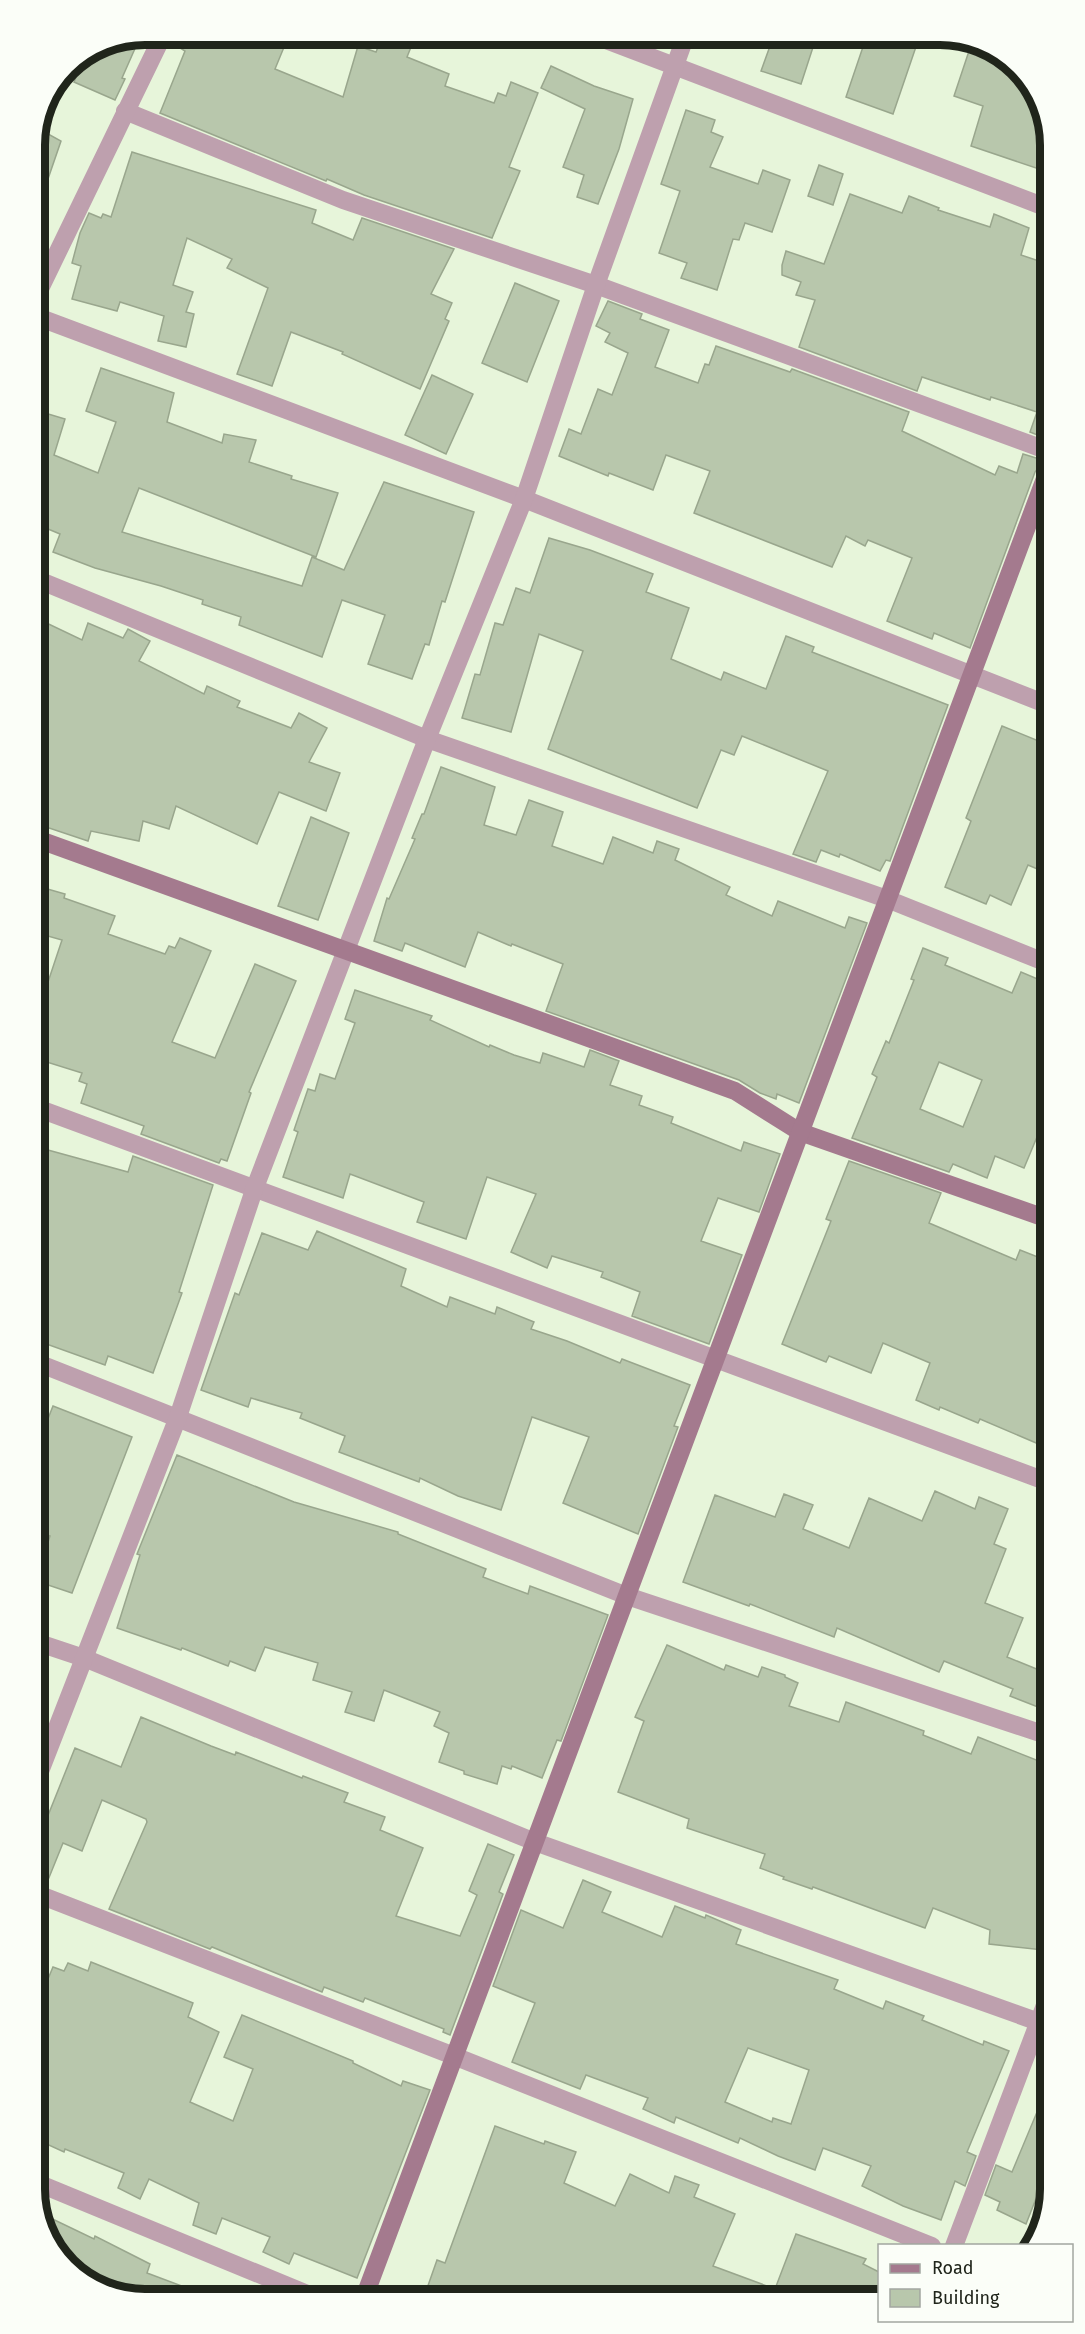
<svg xmlns="http://www.w3.org/2000/svg" width="1085" height="2334" viewBox="0 0 1085 2334" font-family="'Fira Sans',sans-serif">
  <style>
    .building { fill: #b8c7ac; stroke: #99a68d; stroke-width: 1.5; fill-rule: evenodd }
    .lines { fill: none; stroke-linecap: round; stroke-linejoin: round }
    .street { stroke: #bea0ae; stroke-width: 18 }
    .secondary { stroke: #a47a8e; stroke-width: 18 }
    .rim { fill: none; stroke: #20251b; stroke-width: 8 }
  </style>
  <rect width="100%" height="100%" fill="#e7f5da"/>
  <g class="building">
    <path d="M 141,35 L 122,78 L 125,79 L 115,100 L 74,82 L 80,68 L 71,64 L 103,43 Z"/>
    <path d="M 174,35 L 289,35 L 275,69 L 343,97 L 358,46 L 376,52 L 383,35 L 392,35 L 413,42 L 407,57 L 449,74 L 445,86 L 494,103 L 498,93 L 506,96 L 511,82 L 538,93 L 509,167 L 520,171 L 492,238 L 364,195 L 327,179 L 326,181 L 160,113 L 185,51 L 172,43 Z"/>
    <path d="M 774,35 L 817,35 L 801,84 L 761,71 Z"/>
    <path d="M 867,35 L 920,35 L 893,114 L 846,97 Z"/>
    <path d="M 970,48 L 1011,62 L 1045,109 L 1045,171 L 971,146 L 983,106 L 954,96 Z"/>
    <path d="M 551,66 L 594,86 L 633,99 L 619,149 L 598,204 L 577,197 L 584,175 L 563,167 L 585,109 L 541,88 Z"/>
    <path d="M 686,110 L 715,120 L 711,132 L 723,137 L 710,167 L 758,184 L 763,170 L 790,180 L 772,232 L 745,223 L 739,240 L 733,239 L 717,290 L 681,278 L 687,263 L 659,253 L 680,191 L 661,184 Z"/>
    <path d="M 39,129 L 61,141 L 39,205 L 35,204 L 35,138 Z"/>
    <path d="M 132,152 L 316,210 L 312,223 L 353,240 L 362,218 L 454,249 L 431,294 L 452,303 L 445,319 L 449,321 L 420,389 L 342,354 L 343,352 L 291,332 L 272,386 L 237,374 L 268,288 L 227,268 L 232,259 L 187,238 L 173,285 L 193,292 L 186,312 L 194,314 L 186,347 L 158,341 L 164,316 L 120,302 L 117,311 L 72,299 L 81,266 L 72,263 L 80,233 L 89,213 L 101,218 L 103,214 L 111,217 Z"/>
    <path d="M 819,165 L 843,174 L 833,205 L 808,196 Z"/>
    <path d="M 850,194 L 902,213 L 909,196 L 939,208 L 938,210 L 990,227 L 994,214 L 1029,228 L 1021,255 L 1045,263 L 1045,438 L 1030,432 L 1037,412 L 991,397 L 990,400 L 922,377 L 917,391 L 799,347 L 815,300 L 796,295 L 801,282 L 782,275 L 782,265 L 786,251 L 824,264 Z"/>
    <path d="M 515,283 L 559,301 L 527,382 L 482,363 Z"/>
    <path d="M 608,301 L 642,314 L 640,319 L 669,330 L 655,367 L 698,383 L 705,364 L 709,365 L 716,346 L 790,372 L 792,369 L 909,412 L 902,431 L 995,475 L 999,466 L 1017,473 L 1023,454 L 1046,461 L 1046,465 L 1039,467 L 1035,472 L 970,648 L 934,633 L 932,639 L 887,621 L 912,558 L 868,540 L 865,546 L 846,536 L 832,567 L 694,513 L 710,471 L 666,455 L 653,490 L 609,473 L 608,476 L 559,456 L 569,429 L 581,434 L 598,389 L 612,395 L 628,353 L 605,342 L 610,333 L 596,326 Z"/>
    <path d="M 101,368 L 174,393 L 167,422 L 222,443 L 224,434 L 256,440 L 249,462 L 292,476 L 291,479 L 338,493 L 316,557 L 139,488 L 122,532 L 302,586 L 312,557 L 344,570 L 384,482 L 474,512 L 445,602 L 442,601 L 429,645 L 425,644 L 412,679 L 368,664 L 385,615 L 342,600 L 322,657 L 239,625 L 241,617 L 202,604 L 203,600 L 161,586 L 95,568 L 53,552 L 60,534 L 36,524 L 35,410 L 65,419 L 54,455 L 98,473 L 116,422 L 86,411 Z"/>
    <path d="M 432,375 L 473,394 L 446,454 L 405,435 Z"/>
    <path d="M 549,538 L 590,550 L 653,574 L 646,592 L 689,608 L 671,659 L 721,680 L 724,672 L 766,689 L 786,636 L 814,647 L 812,652 L 948,705 L 890,861 L 886,860 L 880,871 L 840,854 L 839,857 L 821,850 L 816,862 L 793,854 L 828,771 L 742,736 L 734,755 L 721,750 L 697,808 L 548,749 L 583,651 L 539,634 L 511,732 L 462,718 L 475,674 L 480,675 L 495,623 L 503,625 L 516,588 L 530,593 Z"/>
    <path d="M 36,618 L 82,640 L 88,623 L 123,638 L 128,629 L 150,641 L 139,661 L 204,694 L 207,686 L 240,701 L 237,707 L 291,728 L 299,713 L 327,728 L 309,762 L 340,773 L 326,811 L 279,792 L 257,844 L 176,806 L 169,829 L 143,821 L 139,841 L 91,831 L 88,841 L 37,824 Z"/>
    <path d="M 1002,726 L 1046,744 L 1047,873 L 1028,865 L 1011,905 L 990,895 L 986,904 L 945,887 L 971,821 L 966,818 Z"/>
    <path d="M 441,767 L 495,787 L 484,825 L 516,835 L 529,800 L 563,812 L 552,846 L 603,864 L 613,837 L 653,853 L 657,841 L 679,849 L 675,860 L 730,887 L 726,895 L 772,916 L 778,901 L 845,928 L 849,917 L 867,923 L 799,1103 L 777,1094 L 776,1099 L 760,1093 L 739,1080 L 546,1011 L 563,964 L 512,944 L 511,946 L 478,932 L 465,967 L 405,943 L 402,951 L 374,941 L 387,898 L 389,899 L 415,839 L 412,838 L 422,814 L 424,814 Z"/>
    <path d="M 311,817 L 349,833 L 318,920 L 278,906 Z"/>
    <path d="M 37,886 L 65,894 L 64,898 L 115,916 L 108,934 L 165,954 L 169,946 L 175,948 L 180,938 L 211,951 L 172,1042 L 215,1058 L 255,964 L 296,981 L 249,1092 L 251,1093 L 227,1161 L 221,1159 L 219,1163 L 141,1134 L 144,1126 L 81,1103 L 87,1084 L 79,1081 L 82,1073 L 37,1059 L 37,988 L 45,991 L 62,940 L 37,933 Z"/>
    <path d="M 923,948 L 948,958 L 945,965 L 1012,993 L 1021,972 L 1047,983 L 1047,1113 L 1024,1168 L 995,1156 L 987,1178 L 953,1164 L 949,1172 L 852,1138 L 877,1077 L 872,1074 L 886,1041 L 889,1043 L 914,980 L 911,979 ZM 939,1062 L 982,1080 L 963,1127 L 920,1109 Z"/>
    <path d="M 355,990 L 432,1016 L 430,1020 L 489,1047 L 490,1045 L 514,1055 L 540,1063 L 543,1053 L 584,1067 L 590,1050 L 619,1061 L 610,1085 L 642,1096 L 639,1105 L 673,1117 L 671,1123 L 741,1151 L 744,1142 L 780,1154 L 759,1212 L 718,1198 L 701,1241 L 742,1255 L 709,1344 L 632,1316 L 640,1292 L 601,1277 L 603,1272 L 552,1256 L 547,1268 L 511,1252 L 536,1194 L 487,1177 L 466,1239 L 417,1222 L 424,1202 L 350,1174 L 343,1198 L 283,1177 L 298,1132 L 294,1130 L 308,1089 L 315,1091 L 320,1074 L 335,1079 L 355,1023 L 345,1019 Z"/>
    <path d="M 37,1147 L 128,1172 L 133,1156 L 213,1185 L 179,1292 L 182,1293 L 153,1373 L 108,1356 L 105,1365 L 38,1341 Z"/>
    <path d="M 849,1161 L 941,1193 L 929,1223 L 1016,1260 L 1020,1250 L 1048,1261 L 1048,1448 L 980,1419 L 978,1423 L 940,1407 L 939,1410 L 916,1400 L 930,1363 L 883,1343 L 871,1373 L 829,1356 L 826,1362 L 782,1344 L 831,1221 L 826,1219 Z"/>
    <path d="M 317,1231 L 406,1269 L 401,1286 L 447,1307 L 450,1297 L 495,1314 L 497,1307 L 534,1322 L 531,1329 L 567,1341 L 620,1363 L 622,1359 L 690,1385 L 674,1426 L 678,1427 L 638,1534 L 563,1503 L 589,1437 L 532,1417 L 501,1510 L 458,1496 L 420,1478 L 419,1482 L 339,1452 L 345,1436 L 300,1418 L 302,1413 L 251,1398 L 248,1407 L 201,1390 L 235,1293 L 239,1295 L 262,1233 L 308,1250 Z"/>
    <path d="M 53,1406 L 132,1437 L 72,1593 L 39,1582 L 39,1570 L 50,1536 L 39,1532 L 38,1444 Z"/>
    <path d="M 177,1455 L 294,1502 L 398,1532 L 398,1534 L 486,1569 L 483,1577 L 528,1594 L 530,1586 L 608,1615 L 561,1741 L 557,1740 L 542,1778 L 512,1766 L 511,1769 L 502,1766 L 497,1784 L 464,1774 L 464,1771 L 439,1762 L 449,1733 L 434,1726 L 440,1712 L 384,1690 L 374,1721 L 345,1712 L 352,1692 L 313,1680 L 318,1663 L 265,1647 L 255,1671 L 230,1661 L 228,1666 L 182,1648 L 181,1650 L 117,1628 L 140,1555 L 137,1554 Z"/>
    <path d="M 935,1491 L 975,1509 L 979,1497 L 1008,1509 L 994,1544 L 1006,1549 L 985,1603 L 1023,1618 L 1007,1657 L 1049,1674 L 1049,1679 L 1038,1707 L 1010,1696 L 1013,1689 L 944,1661 L 939,1672 L 837,1628 L 834,1637 L 750,1604 L 749,1606 L 683,1582 L 715,1495 L 775,1517 L 784,1494 L 813,1505 L 803,1529 L 849,1548 L 869,1498 L 922,1521 Z"/>
    <path d="M 667,1645 L 724,1670 L 726,1665 L 758,1677 L 762,1667 L 785,1675 L 785,1677 L 798,1683 L 789,1706 L 839,1722 L 846,1702 L 924,1731 L 923,1735 L 971,1754 L 978,1737 L 1049,1765 L 1050,1918 L 1046,1918 L 1043,1950 L 989,1944 L 990,1930 L 933,1908 L 925,1928 L 813,1887 L 812,1889 L 783,1879 L 784,1877 L 760,1868 L 765,1854 L 687,1828 L 689,1819 L 618,1792 L 644,1721 L 635,1717 Z"/>
    <path d="M 141,1717 L 211,1746 L 235,1755 L 236,1752 L 302,1778 L 303,1776 L 348,1793 L 344,1802 L 385,1817 L 380,1830 L 423,1848 L 396,1916 L 460,1936 L 477,1895 L 469,1891 L 488,1844 L 514,1855 L 499,1892 L 503,1894 L 450,2035 L 443,2032 L 444,2029 L 365,1998 L 363,2002 L 324,1987 L 322,1992 L 212,1947 L 210,1949 L 109,1909 L 147,1822 L 146,1819 L 102,1800 L 82,1851 L 63,1843 L 46,1885 L 40,1884 L 39,1838 L 75,1748 L 121,1767 Z"/>
    <path d="M 583,1880 L 611,1892 L 602,1912 L 662,1937 L 675,1906 L 705,1918 L 706,1915 L 741,1930 L 736,1944 L 838,1980 L 834,1989 L 883,2009 L 886,2001 L 924,2016 L 922,2020 L 983,2045 L 984,2041 L 1009,2051 L 967,2152 L 976,2156 L 965,2186 L 955,2181 L 941,2220 L 903,2206 L 862,2186 L 871,2166 L 823,2148 L 815,2170 L 778,2156 L 740,2138 L 738,2143 L 676,2117 L 674,2123 L 643,2109 L 648,2098 L 586,2075 L 580,2089 L 512,2062 L 535,2003 L 493,1986 L 521,1910 L 563,1928 ZM 748,2048 L 809,2070 L 791,2124 L 773,2118 L 772,2122 L 725,2102 Z"/>
    <path d="M 91,1962 L 193,2003 L 188,2017 L 219,2032 L 190,2102 L 233,2121 L 253,2069 L 224,2057 L 242,2015 L 353,2061 L 353,2063 L 401,2086 L 403,2081 L 430,2090 L 357,2278 L 294,2253 L 289,2264 L 263,2252 L 270,2237 L 222,2218 L 216,2234 L 193,2225 L 199,2203 L 149,2179 L 140,2199 L 118,2188 L 124,2173 L 65,2149 L 64,2152 L 40,2141 L 40,1998 L 53,1967 L 64,1971 L 68,1963 L 88,1971 Z"/>
    <path d="M 1050,2081 L 1050,2163 L 1026,2224 L 997,2210 L 1000,2202 L 985,2195 L 996,2165 L 1012,2172 Z"/>
    <path d="M 495,2126 L 544,2144 L 545,2141 L 576,2152 L 564,2183 L 615,2206 L 630,2174 L 669,2193 L 675,2176 L 699,2185 L 694,2197 L 735,2214 L 713,2266 L 775,2289 L 796,2234 L 866,2259 L 863,2264 L 879,2272 L 879,2294 L 424,2297 L 437,2260 L 445,2263 Z"/>
    <path d="M 40,2213 L 94,2239 L 95,2236 L 150,2264 L 147,2273 L 211,2297 L 210,2299 L 137,2299 L 78,2277 L 40,2225 Z"/>
  </g>
  <g class="lines">
    <g class="street">
      <path d="M 593,35 L 1045,207"/>
      <path d="M 125,111 L 343,200 L 596,285 L 1046,450"/>
      <path d="M 35,299 L 163,35"/>
      <path d="M 35,316 L 524,499 L 1046,704"/>
      <path d="M 36,579 L 427,739 L 887,899 L 1047,963"/>
      <path d="M 37,1108 L 1048,1482"/>
      <path d="M 38,1363 L 627,1596 L 1049,1736"/>
      <path d="M 39,1643 L 84,1658 L 535,1842 L 1050,2026"/>
      <path d="M 39,1774 L 178,1417 L 254,1190 L 427,739 L 524,499 L 596,285 L 686,35"/>
      <path d="M 40,1895 L 454,2056 L 932,2246"/>
      <path d="M 40,2184 L 317,2298"/>
      <path d="M 954,2246 L 1050,1992"/>
    </g>
    <g class="secondary">
      <path d="M 37,839 L 735,1091 L 800,1132 L 1048,1219"/>
      <path d="M 364,2298 L 1046,476"/>
    </g>
  </g>
  <path d="M0 0H1085V2334H0ZM145 45H940A100 100 0 0 1 1040 145V2189A100 100 0 0 1 940 2289H145A100 100 0 0 1 45 2189V145A100 100 0 0 1 145 45Z" fill="#fbfef8" fill-rule="evenodd"/>
  <path class="rim" d="M145 45H940A100 100 0 0 1 1040 145V2189A100 100 0 0 1 940 2289H145A100 100 0 0 1 45 2189V145A100 100 0 0 1 145 45Z"/>
  <rect x="878" y="2244" width="195" height="78" fill="#fbfef8" stroke="#a3a7a0" stroke-width="1.5"/>
  <rect x="890" y="2264" width="30" height="9" fill="#a47a8e" stroke="#a3a7a0" stroke-width="1.5"/>
  <text x="932" y="2274" font-size="18" fill="#20251b">Road</text>
  <rect x="890" y="2289" width="30" height="18" fill="#b8c7ac" stroke="#a3a7a0" stroke-width="1.5"/>
  <text x="932" y="2304" font-size="18" fill="#20251b">Building</text>
</svg>
